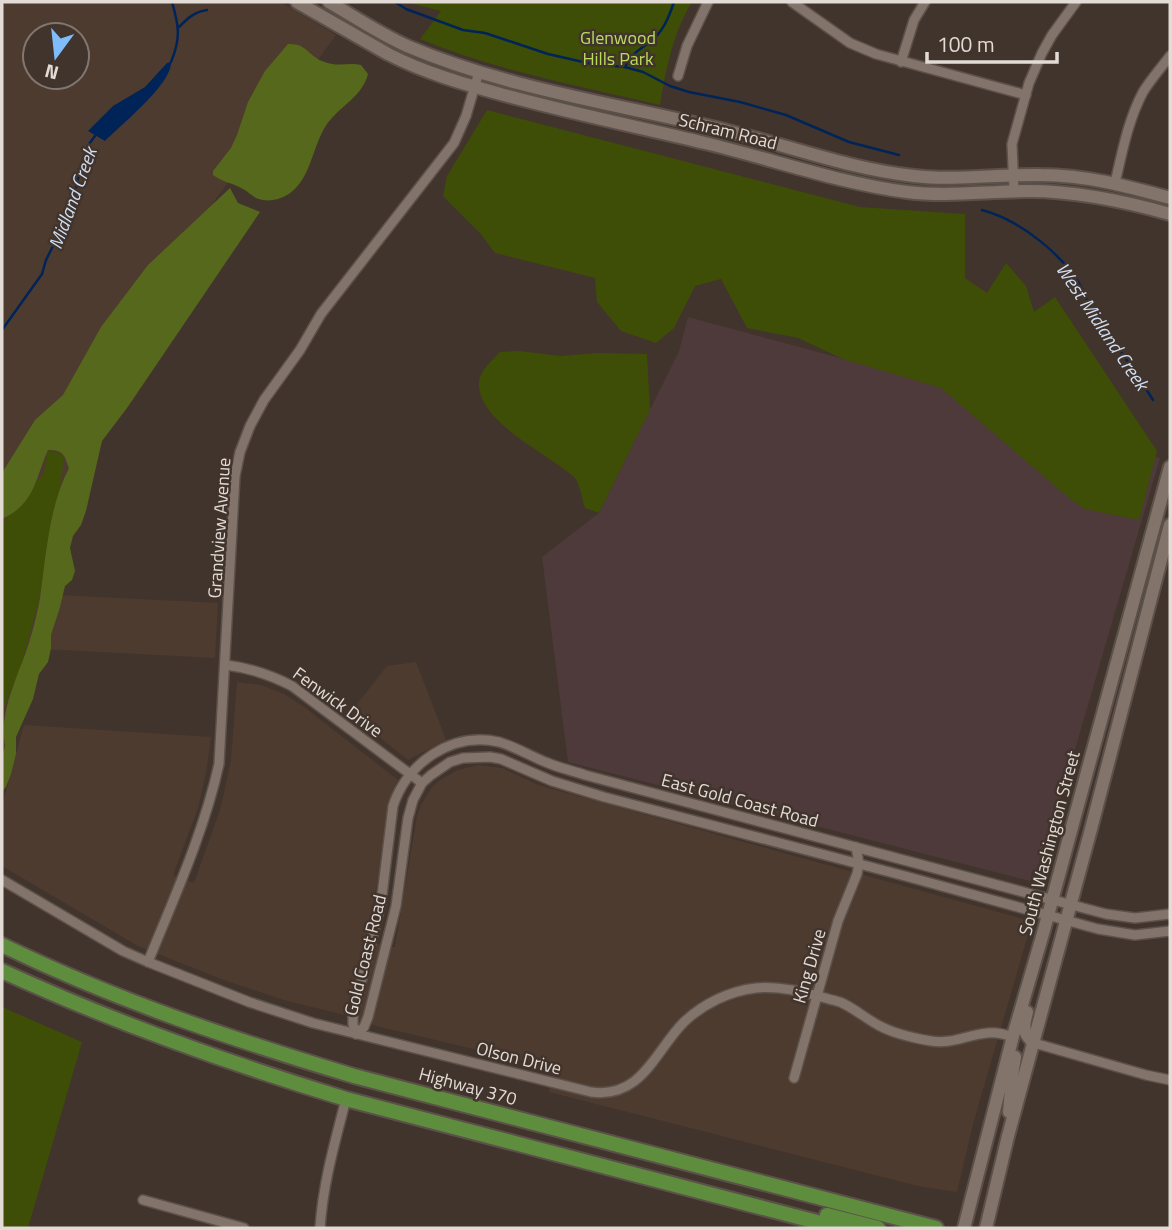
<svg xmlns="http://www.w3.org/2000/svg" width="1172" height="1230" viewBox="0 0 1172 1230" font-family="'Titillium Web',sans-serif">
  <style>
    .built { fill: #4e3b2f; fill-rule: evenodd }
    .medical { fill: #4e393b }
    .green { fill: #3e4e06 }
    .forest { fill: #56681b }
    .water { fill: #002458 }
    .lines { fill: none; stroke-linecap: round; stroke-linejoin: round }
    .stream { stroke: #002458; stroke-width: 2.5 }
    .minor-casing { stroke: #5c514a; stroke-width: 12 }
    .secondary-casing { stroke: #5c514a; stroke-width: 16 }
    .trunk-casing { stroke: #5c514a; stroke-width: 18 }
    .minor { stroke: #82746a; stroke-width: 9 }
    .secondary { stroke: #82746a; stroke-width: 12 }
    .trunk { stroke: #5e8e3d; stroke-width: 14 }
    .labels { text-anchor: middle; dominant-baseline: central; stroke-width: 5; stroke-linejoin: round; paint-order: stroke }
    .park-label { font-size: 18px; fill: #badc5b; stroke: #41342c }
    .street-label { font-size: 18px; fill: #e3dbd6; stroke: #41342c }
    .water-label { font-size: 19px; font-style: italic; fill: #d0def2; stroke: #41342c }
  </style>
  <rect width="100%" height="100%" fill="#41342c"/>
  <g class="built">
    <path d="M 2,2 L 281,2 L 336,35 L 135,309 L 2,786 ZM 35,35 L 77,35 L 77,77 L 35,77 Z"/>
    <path d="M 58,595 L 218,603 L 215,658 L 44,649 Z"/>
    <path d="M 416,662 L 446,740 L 408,760 L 350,713 L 387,666 Z"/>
    <path d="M 237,682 L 261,685 L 284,694 L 304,707 L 398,780 L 388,803 L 386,815 L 378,878 L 366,942 L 395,947 L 417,816 L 421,805 L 432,787 L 440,780 L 458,770 L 478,765 L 502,768 L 538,785 L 1023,919 L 1029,931 L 973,1124 L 957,1192 L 918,1186 L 549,1092 L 554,1068 L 376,1026 L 345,1015 L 284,1000 L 224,980 L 138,946 L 2,866 L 2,806 L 24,725 L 211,737 L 206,773 L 198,808 L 173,875 L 194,883 L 220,810 L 226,784 L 231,759 Z"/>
  </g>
  <path class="medical" d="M 688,317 L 1134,437 L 1131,450 L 1160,458 L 1039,873 L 1032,871 L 1030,881 L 568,762 L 542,557 L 599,513 L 679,351 Z"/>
  <g class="green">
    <path d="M 411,2 L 692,2 C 673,33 666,69 660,105 C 579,86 497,71 420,39 L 441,11 L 410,3 Z"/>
    <path d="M 487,110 L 860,207 L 965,214 L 965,278 L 987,293 L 1006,263 L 1026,286 L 1034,312 L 1055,297 L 1157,451 L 1139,520 L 1085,509 L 1069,498 L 941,388 L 843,359 L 798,338 L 747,328 L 721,279 L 695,286 L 674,328 L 656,343 L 621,331 L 597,302 L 595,278 L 495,253 L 480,233 L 443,196 L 447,176 Z"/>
    <path d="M 520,351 L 560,356 L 598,353 L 647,354 L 650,410 L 599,513 L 585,508 C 582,499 580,483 574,477 C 549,454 477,422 479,383 C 479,371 493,360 500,352 Z"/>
    <path d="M 48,450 L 64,455 L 61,483 L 39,599 L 21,667 L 2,711 L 2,716 L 2,524 L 44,473 Z"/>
    <path d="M 2,1007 L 82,1042 L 28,1228 L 2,1228 Z"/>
  </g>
  <g class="forest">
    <path d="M 288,44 C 306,43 308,55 322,61 C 337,68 349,62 361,65 L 368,74 C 362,97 340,106 327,124 C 310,149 311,189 278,199 C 270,201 263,201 256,198 C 251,195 247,191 243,189 C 233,183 222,182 213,175 L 213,171 L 231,148 L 237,135 L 248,102 L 265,71 Z"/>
    <path d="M 230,188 L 238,203 L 260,212 L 127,408 L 102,441 L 86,511 L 81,525 L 73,536 L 70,548 L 75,571 L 72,580 L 65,586 L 60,607 L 51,635 L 51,648 L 48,662 L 39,674 L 33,699 L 16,737 L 16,754 L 11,774 L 6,787 L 2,792 L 2,757 L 5,746 C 0,719 10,695 19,670 C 28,649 36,621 40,598 C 46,556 49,506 69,468 C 64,455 64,450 48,450 C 35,479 35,504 2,519 L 2,473 L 35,420 L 63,395 L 101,327 L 148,265 Z"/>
  </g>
  <path class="water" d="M 171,62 C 172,84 121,125 105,141 L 88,131 L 113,106 L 145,87 L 167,63 Z"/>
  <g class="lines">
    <g class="stream">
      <path d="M 395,2 L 406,9 L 463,30 L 485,33 L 548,54 L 592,64 L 625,67 L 643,72 L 670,86 L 689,92 L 740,102 L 786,115 L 849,142 L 899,155"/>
      <path d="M 179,27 C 188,18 194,12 207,10"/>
      <path d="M 171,62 C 181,38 179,26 172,2"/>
      <path d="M 625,67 C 631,54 639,50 650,42 C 663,32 669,17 674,2"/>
      <path d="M 982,210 C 1020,220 1064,255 1083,290 C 1086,296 1087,303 1092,309 C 1112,340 1134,369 1153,400"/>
      <path d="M 2,330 L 42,274 L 46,260 L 69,214 L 83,160 L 89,144 L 95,136"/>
    </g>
    <g class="minor-casing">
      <g id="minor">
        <path d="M 792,2 L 850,43 L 876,54 L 1026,95"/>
        <path d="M 901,62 L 914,20 L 925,2"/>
        <path d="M 678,76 L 687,46 L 708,2"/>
        <path d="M 1115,183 C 1122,153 1128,120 1143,92 C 1151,79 1161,68 1170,56"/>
        <path d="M 1014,191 L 1012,144 L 1029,83 L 1042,53 L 1052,35 L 1076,2"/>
        <path d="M 226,665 C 250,668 271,675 292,686 L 422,783"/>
        <path d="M 2,880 L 123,951 L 148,962 L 249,1002 L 313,1023 L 591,1092 C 642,1099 655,1051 684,1022 C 703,1004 729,991 756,988 C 784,985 813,995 840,1002 C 854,1008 865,1018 878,1025 C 894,1034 913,1038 931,1041 C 961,1046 980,1024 1012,1037"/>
        <path d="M 148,962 C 174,898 204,832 219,764 L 235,476 L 240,452 L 250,426 L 264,400 L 300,350 L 321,314 L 454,143 L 466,116 L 479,72"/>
        <path d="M 356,1034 L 353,1024 L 353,1014 L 381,903 L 393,806 C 407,763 452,731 499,742 C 516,747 532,757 548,763 C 560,768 573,771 585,775 L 1106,914 L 1135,918 L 1170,914"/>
        <path d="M 356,1034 L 364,1027 L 368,1017 L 396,906 L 408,818 L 413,800 L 422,783 L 431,775 L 450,762 L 463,758 L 490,757 L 501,759 L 552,781 L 604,797 L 905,876 L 1098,929 L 1135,935 L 1170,931"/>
        <path d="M 1034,1043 L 1146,1075 L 1170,1080"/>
        <path d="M 794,1078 L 838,921 L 857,874 L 859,864 L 856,847"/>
        <path d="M 143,1200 L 244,1228"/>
        <path d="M 320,1228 C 323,1183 335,1142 346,1099"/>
      </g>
    </g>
    <g class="secondary-casing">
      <g id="secondary">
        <path d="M 297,2 L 388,54 C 425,73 464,84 504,95 C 570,113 638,127 705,143 C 772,159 838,183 907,192 C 948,197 988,191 1029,191 C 1077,191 1124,201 1170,214"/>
        <path d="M 329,2 C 355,17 380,34 407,46 C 508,89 618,104 724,130 C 787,145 849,169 914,176 C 956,181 998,174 1041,175 C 1085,175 1127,186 1170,198"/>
        <path d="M 1027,1012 C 1023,1027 1022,1032 1034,1043"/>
        <path d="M 1009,1112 L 1013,1069 L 1015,1057"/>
        <path d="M 964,1228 L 1013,1036 L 1044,930 L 1170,467"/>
        <path d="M 986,1228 L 1008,1136 L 1091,829 L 1170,525"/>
      </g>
    </g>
    <g class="trunk-casing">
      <g id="trunk">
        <path d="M 2,945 C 115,1000 234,1040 354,1076 L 936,1228"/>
        <path d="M 2,971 C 113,1022 228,1063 346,1099 L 840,1228"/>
        <path d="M 827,1215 L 878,1228"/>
      </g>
    </g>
    <use href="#minor" class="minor"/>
    <use href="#secondary" class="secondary"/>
    <use href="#trunk" class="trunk"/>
  </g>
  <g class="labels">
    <g class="park-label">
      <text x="618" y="37">Glenwood<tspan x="618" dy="21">Hills Park</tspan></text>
    </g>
    <g class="street-label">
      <text transform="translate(728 131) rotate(14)">Schram Road</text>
      <text transform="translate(219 528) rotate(-86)">Grandview Avenue</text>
      <text transform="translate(338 702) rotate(36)">Fenwick Drive</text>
      <text transform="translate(740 800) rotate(15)">East Gold Coast Road</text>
      <text transform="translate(1049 843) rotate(-75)">South Washington Street</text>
      <text transform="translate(365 955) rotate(-76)">Gold Coast Road</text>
      <text transform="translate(809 966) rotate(-74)">King Drive</text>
      <text transform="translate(519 1058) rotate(14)">Olson Drive</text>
      <text transform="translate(468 1086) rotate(15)">Highway 370</text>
    </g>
    <g class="water-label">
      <text transform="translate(72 198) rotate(-70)">Midland Creek</text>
      <text transform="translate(1103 326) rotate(56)">West Midland Creek</text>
    </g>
  </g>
  <rect width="1172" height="1230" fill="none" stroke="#e3dbd6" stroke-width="7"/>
  <g transform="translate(56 56) rotate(195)"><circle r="33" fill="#41342c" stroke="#827770" stroke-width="2"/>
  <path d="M0-5L12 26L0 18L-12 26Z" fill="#81bcfa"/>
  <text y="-10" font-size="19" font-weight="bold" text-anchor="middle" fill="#e3dbd6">N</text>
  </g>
  <path d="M927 52v10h130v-10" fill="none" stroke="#e3dbd6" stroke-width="3.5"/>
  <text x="937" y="52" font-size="21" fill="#e3dbd6" stroke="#41342c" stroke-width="5" paint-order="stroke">100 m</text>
</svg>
